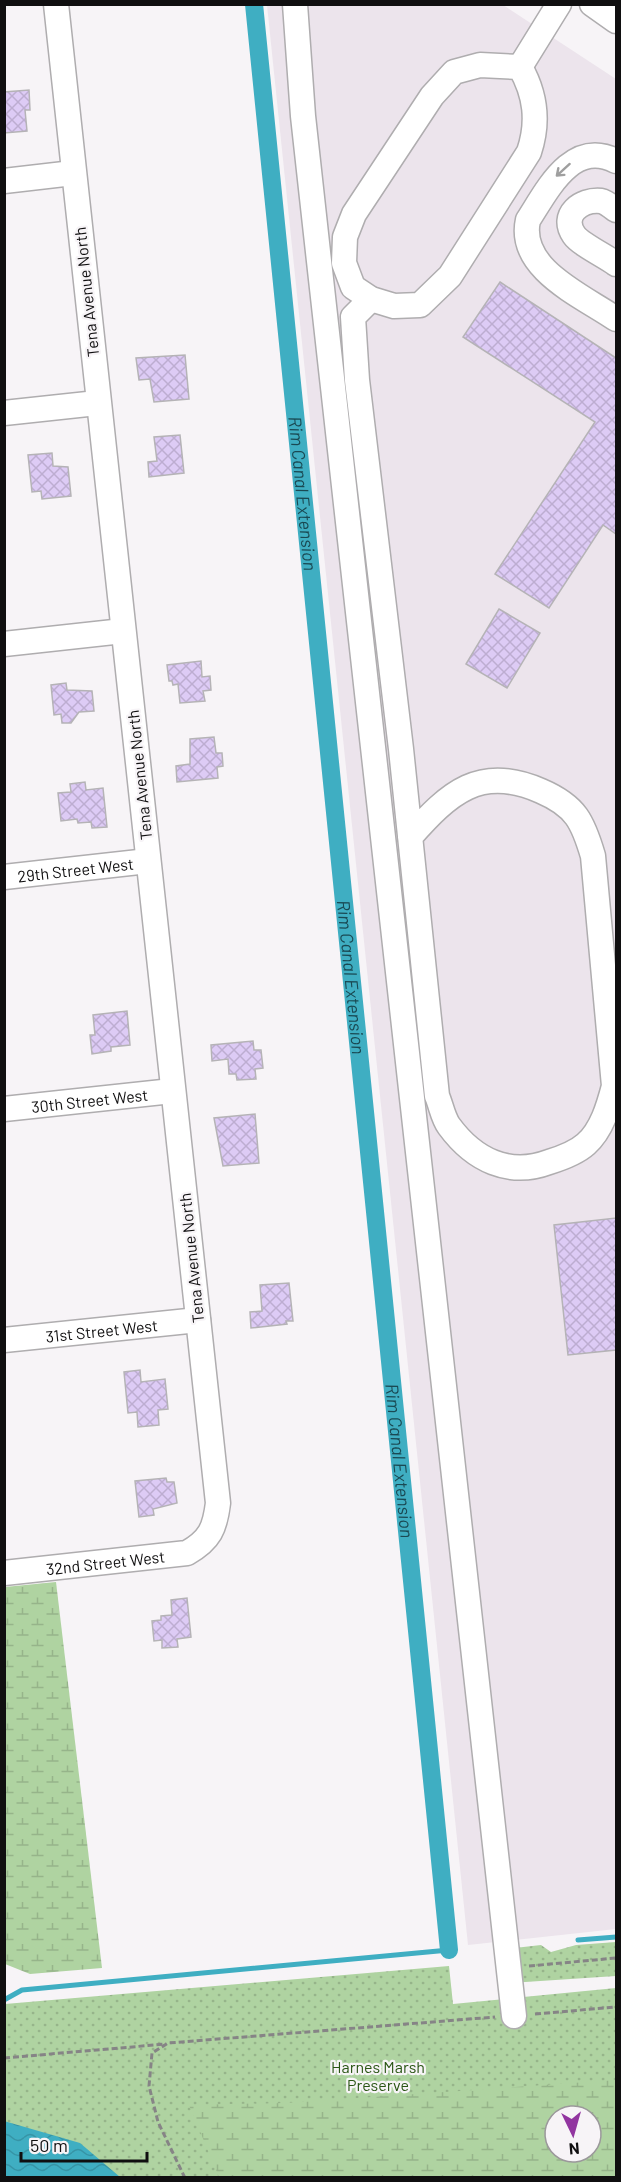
<svg xmlns="http://www.w3.org/2000/svg" width="621" height="2182" viewBox="0 0 621 2182" font-family="Barlow,sans-serif">
  <style>
    .built { fill: #ece4ec }
    .grass { fill: url(#grass-dots); fill-rule: evenodd }
    .wetland { fill: url(#wetland-marsh); fill-rule: evenodd }
    .water { fill: url(#water-waves) }
    .lines { fill: none; stroke-linecap: round; stroke-linejoin: round }
    .stream { stroke: #3faec2; stroke-width: 5 }
    .canal { stroke: #3faec2; stroke-width: 18 }
    .building { fill: url(#building-cross-hatch); stroke: #b5b3b6; stroke-width: 1.5 }
    .minor-casing { stroke: #afadaf; stroke-width: 27 }
    .path { stroke: #868486; stroke-width: 3; stroke-dasharray: 6 3; stroke-linecap: butt }
    .minor { stroke: #fff; stroke-width: 24 }
    .oneway { stroke: #9f9f9f }
    .labels { text-anchor: middle; dominant-baseline: central; stroke-width: 4.5; stroke-linejoin: round; paint-order: stroke }
    .street-label { font-size: 16px; fill: #100f10; stroke: #f7f4f7 }
    .park-label { font-size: 16px; fill: #295514; stroke: #f7f4f7 }
    .water-label { font-size: 18px; font-style: italic; fill: #1a4953; stroke: #f7f4f7 }
  </style>
  <defs>
    <pattern id="grass-dots" width="8" height="8" patternUnits="userSpaceOnUse" patternTransform="scale(1.5)"><rect width="8" height="8" fill="#afd3a1"/><path d="M2 2h.1M6 6h.1" fill="none" stroke="#96b48a" stroke-width="1.8" stroke-linecap="round"/></pattern>
    <pattern id="wetland-marsh" width="20" height="14" patternUnits="userSpaceOnUse" patternTransform="scale(1.5)"><rect width="20" height="14" fill="#afd3a1"/><path d="M1 5h8M5 5V1M11 12h8M15 12V8" fill="none" stroke="#96b48a"/></pattern>
    <pattern id="water-waves" width="16" height="10" patternUnits="userSpaceOnUse" patternTransform="scale(1.5)"><rect width="16" height="10" fill="#3faec2"/><path d="M0 5q4-4 8 0t8 0" fill="none" stroke="#3694a6"/></pattern>
    <pattern id="building-cross-hatch" width="8" height="8" patternUnits="userSpaceOnUse" patternTransform="scale(1.5)"><rect width="8" height="8" fill="#ddcbf5"/><path d="M0 0l8 8M0 8l8-8" fill="none" stroke="#bdadd1"/></pattern>
  </defs>
  <rect width="100%" height="100%" fill="#f7f4f7"/>
  <path class="built" d="M 267,5 L 503,5 L 616,79 L 616,1929 L 468,1945 Z"/>
  <g class="grass">
    <path d="M 616,1942 L 616,1976 L 510,1983 L 506,1949 L 541,1945 L 551,1952 L 576,1945 Z"/>
    <path d="M 449,1966 L 453,2004 L 616,1988 L 616,2177 L 5,2178 L 5,2004 ZM 555,2116 L 591,2116 L 591,2152 L 555,2152 Z"/>
  </g>
  <g class="wetland">
    <path d="M 56,1582 L 102,1968 L 30,1974 L 5,1964 L 5,1587 Z"/>
    <path d="M 616,2080 L 616,2177 L 219,2177 L 189,2105 L 286,2103 ZM 555,2116 L 591,2116 L 591,2152 L 555,2152 Z"/>
  </g>
  <path class="water" d="M 4,2121 L 80,2143 L 120,2177 L 5,2177 Z"/>
  <g class="lines">
    <g class="stream">
      <path d="M 578,1940 L 616,1937"/>
      <path d="M 4,2000 L 22,1990 L 449,1950"/>
    </g>
    <path class="canal" id="s1" d="M 254,4 L 449,1950"/>
  </g>
  <g class="building">
    <path d="M 29,90 L 30,110 L 25,110 L 27,131 L 4,133 L 4,92 Z"/>
    <path d="M 500,282 L 616,358 L 616,534 L 603,525 L 549,608 L 495,574 L 595,422 L 463,337 Z"/>
    <path d="M 185,355 L 189,399 L 154,402 L 150,379 L 139,380 L 136,358 Z"/>
    <path d="M 180,435 L 184,473 L 149,477 L 148,462 L 157,461 L 154,437 Z"/>
    <path d="M 52,453 L 53,466 L 68,467 L 71,496 L 42,499 L 41,491 L 32,492 L 28,455 Z"/>
    <path d="M 499,609 L 540,633 L 507,688 L 466,664 Z"/>
    <path d="M 201,661 L 202,677 L 210,676 L 211,690 L 203,691 L 205,701 L 180,703 L 178,684 L 173,685 L 172,681 L 169,681 L 167,665 Z"/>
    <path d="M 66,683 L 67,690 L 92,691 L 94,711 L 79,712 L 71,723 L 62,723 L 61,714 L 54,715 L 51,685 Z"/>
    <path d="M 214,737 L 216,753 L 222,753 L 223,766 L 217,767 L 218,778 L 177,782 L 176,766 L 190,764 L 190,739 Z"/>
    <path d="M 85,782 L 86,790 L 103,788 L 107,827 L 92,828 L 91,822 L 78,823 L 77,819 L 61,821 L 58,793 L 71,792 L 70,784 Z"/>
    <path d="M 127,1011 L 130,1045 L 111,1047 L 111,1051 L 92,1054 L 90,1035 L 95,1035 L 93,1015 Z"/>
    <path d="M 253,1041 L 254,1050 L 261,1050 L 263,1068 L 255,1069 L 256,1079 L 237,1080 L 236,1074 L 229,1074 L 228,1059 L 212,1061 L 211,1045 Z"/>
    <path d="M 255,1114 L 259,1163 L 223,1166 L 214,1118 Z"/>
    <path d="M 616,1218 L 616,1350 L 568,1355 L 554,1225 Z"/>
    <path d="M 289,1283 L 293,1321 L 286,1321 L 287,1324 L 251,1328 L 250,1312 L 262,1311 L 260,1285 Z"/>
    <path d="M 140,1370 L 141,1382 L 165,1379 L 168,1409 L 158,1410 L 159,1425 L 138,1427 L 137,1412 L 128,1413 L 124,1372 Z"/>
    <path d="M 166,1478 L 167,1482 L 174,1482 L 177,1503 L 153,1509 L 154,1515 L 139,1517 L 135,1481 Z"/>
    <path d="M 187,1598 L 191,1637 L 177,1639 L 178,1647 L 162,1648 L 162,1640 L 154,1641 L 152,1621 L 161,1620 L 161,1616 L 172,1615 L 171,1600 Z"/>
  </g>
  <g class="lines">
    <g class="minor-casing">
      <g id="minor">
        <path d="M 295,4 L 303,116 L 318,252 L 514,2016"/>
        <path d="M 592,4 L 616,21"/>
        <path d="M 480,65 L 520,67 C 536,95 539,122 529,152 L 450,276 L 420,305 L 394,306 L 371,299 L 353,287 L 344,263 L 345,237 L 354,214 L 432,96 L 454,72 Z"/>
        <path d="M 520,67 L 559,4"/>
        <path d="M 616,161 C 572,139 548,189 528,220 C 517,269 583,296 616,319"/>
        <path d="M 4,181 L 73,173"/>
        <path d="M 616,210 C 612,207 606,202 601,201 C 581,199 560,215 574,235 C 580,244 607,257 616,264"/>
        <path d="M 371,299 L 353,317 L 357,380 L 401,749 L 437,1096 C 441,1105 443,1118 449,1126 C 474,1160 509,1177 549,1162 C 562,1158 576,1153 586,1144 C 602,1130 609,1105 614,1086 L 593,856 C 583,822 576,806 541,791 C 480,764 449,793 410,837"/>
        <path d="M 4,413 L 97,403"/>
        <path d="M 4,644 L 123,631"/>
        <path id="s2" d="M 4,877 L 148,861"/>
        <path id="s3" d="M 4,1109 L 172,1091"/>
        <path id="s4" d="M 4,1340 L 198,1320"/>
        <path id="s5" d="M 4,1573 L 187,1553 C 210,1540 215,1528 218,1503 L 56,4"/>
      </g>
    </g>
    <g class="path">
      <path d="M 529,1966 L 616,1958"/>
      <path d="M 535,2014 L 616,2007"/>
      <path d="M 4,2058 L 166,2044"/>
      <path d="M 185,2178 L 158,2122 L 149,2086 L 152,2053 L 168,2043 L 495,2017"/>
    </g>
    <use href="#minor" class="minor"/>
  </g>
  <defs><path id="oneway-shaft" d="M-6 0H5M1.5-3L5.5 0L1.5 3" fill="none" stroke-width="1.6" stroke-linecap="round" stroke-linejoin="round" transform="scale(1.5)"/></defs>
  <use class="oneway" href="#oneway-shaft" transform="translate(563 170) rotate(138)"/>
  <g class="labels">
    <g class="street-label">
      <text transform="translate(86 292) rotate(-96)">Tena Avenue North</text>
      <text transform="translate(139 775) rotate(-96)">Tena Avenue North</text>
      <text stroke="none"><textPath href="#s2" startOffset="72">29th Street West</textPath></text>
      <text stroke="none"><textPath href="#s3" startOffset="86">30th Street West</textPath></text>
      <text transform="translate(191 1258) rotate(-96)">Tena Avenue North</text>
      <text stroke="none"><textPath href="#s4" startOffset="98">31st Street West</textPath></text>
      <text stroke="none"><textPath href="#s5" startOffset="102">32nd Street West</textPath></text>
    </g>
    <g class="park-label">
      <text x="378" y="2066">Harnes Marsh<tspan x="378" dy="18">Preserve</tspan></text>
    </g>
    <g class="water-label">
      <text stroke="none"><textPath href="#s1" startOffset="492">Rim Canal Extension</textPath></text>
      <text stroke="none"><textPath href="#s1" startOffset="978">Rim Canal Extension</textPath></text>
      <text stroke="none"><textPath href="#s1" startOffset="1464">Rim Canal Extension</textPath></text>
    </g>
  </g>
  <rect width="621" height="2182" fill="none" stroke="#100f10" stroke-width="12"/>
  <g transform="translate(573 2134) rotate(175)"><circle r="28" fill="#f7f4f7" stroke="#9b989b" stroke-width="1.5"/>
  <path d="M0-4.5L10 22L0 15L-10 22Z" fill="#9235a0"/>
  <text y="-9" font-size="16" font-weight="bold" text-anchor="middle" fill="#100f10">N</text>
  </g>
  <path d="M21 2152v9h126v-9" fill="none" stroke="#100f10" stroke-width="3"/>
  <text x="30" y="2152" font-size="18" fill="#100f10" stroke="#f7f4f7" stroke-width="4.5" paint-order="stroke">50 m</text>
</svg>
